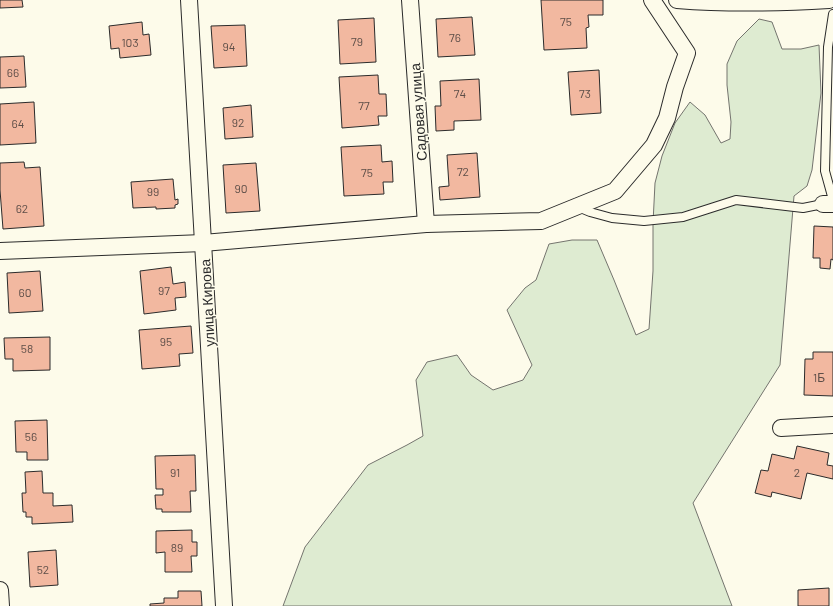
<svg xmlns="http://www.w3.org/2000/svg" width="833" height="606" viewBox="0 0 833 606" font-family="Barlow,sans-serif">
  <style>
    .green { fill: #deebd1; stroke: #74746e }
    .building { fill: #f2b8a0; stroke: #2b2b2b }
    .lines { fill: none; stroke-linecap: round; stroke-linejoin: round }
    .lane-casing { stroke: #2b2b2b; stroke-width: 10 }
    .street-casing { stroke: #2b2b2b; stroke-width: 18 }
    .lane { stroke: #fdfbea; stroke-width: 8 }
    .street { stroke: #fdfbea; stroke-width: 16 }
    .labels { text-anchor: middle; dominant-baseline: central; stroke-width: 3; stroke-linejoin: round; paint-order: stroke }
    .number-label { font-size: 12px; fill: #5d4e48 }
    .street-label { font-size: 14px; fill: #2b2b2b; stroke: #fdfbea }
  </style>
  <rect width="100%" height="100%" fill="#fdfbea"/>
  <path class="green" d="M 759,19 L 772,22 L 782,49 L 801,49 L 819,45 L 821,93 L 812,170 L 807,186 L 794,196 L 780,365 L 693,503 L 732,606 L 283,606 L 305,547 L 368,465 L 407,445 L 423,436 L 416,380 L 427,362 L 457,355 L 471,375 L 493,390 L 523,380 L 532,365 L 507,310 L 525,288 L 536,280 L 549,244 L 572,240 L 597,240 L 614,280 L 636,335 L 649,329 L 653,271 L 653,223 L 655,183 L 662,156 L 675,123 L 690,102 L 705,115 L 721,143 L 730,139 L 731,122 L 727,85 L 727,64 L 737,41 Z"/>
  <g class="building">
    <path d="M 0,0 L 22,0 L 23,7 L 0,8 Z"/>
    <path d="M 541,0 L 603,0 L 603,15 L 588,15 L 589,27 L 586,28 L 587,48 L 544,50 Z"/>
    <path d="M 472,17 L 475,55 L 438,57 L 436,19 Z"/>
    <path d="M 374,18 L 376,62 L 340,64 L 338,20 Z"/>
    <path d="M 142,22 L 143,35 L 149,34 L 151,55 L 120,58 L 119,48 L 111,49 L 109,26 Z"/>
    <path d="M 245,25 L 247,66 L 214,68 L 211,26 Z"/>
    <path d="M 24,56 L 26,87 L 0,88 L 0,57 Z"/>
    <path d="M 599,70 L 601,113 L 571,115 L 568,72 Z"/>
    <path d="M 378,75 L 379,94 L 386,94 L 387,116 L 378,116 L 379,125 L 342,128 L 339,77 Z"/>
    <path d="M 479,79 L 481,120 L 454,121 L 454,130 L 436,131 L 435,106 L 441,106 L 440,81 Z"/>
    <path d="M 34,102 L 36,143 L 0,145 L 0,104 Z"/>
    <path d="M 251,105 L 253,137 L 225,139 L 223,108 Z"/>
    <path d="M 381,145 L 382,162 L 392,161 L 393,182 L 383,182 L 384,194 L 344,196 L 341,147 Z"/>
    <path d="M 477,153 L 480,197 L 440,200 L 439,187 L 449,186 L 447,155 Z"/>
    <path d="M 24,162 L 25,168 L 40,167 L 44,226 L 3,229 L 0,190 L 0,163 Z"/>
    <path d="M 256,163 L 260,211 L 226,213 L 223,165 Z"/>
    <path d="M 173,179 L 175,200 L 178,199 L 178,204 L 175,205 L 175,208 L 156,209 L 156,207 L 133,208 L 131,182 Z"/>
    <path d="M 814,226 L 833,227 L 833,260 L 831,259 L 830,269 L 820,268 L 820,258 L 813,258 Z"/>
    <path d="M 171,267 L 173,284 L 185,282 L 186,297 L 175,298 L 176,310 L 144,314 L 140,271 Z"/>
    <path d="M 40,271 L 43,311 L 9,313 L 7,273 Z"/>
    <path d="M 191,326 L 193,353 L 179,354 L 180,366 L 142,369 L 139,330 Z"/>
    <path d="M 50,337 L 50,370 L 13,371 L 13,359 L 5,359 L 4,338 Z"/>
    <path d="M 813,352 L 833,352 L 833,396 L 804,395 L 805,359 L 813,359 Z"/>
    <path d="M 47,420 L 48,460 L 27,460 L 27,452 L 16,452 L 15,421 Z"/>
    <path d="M 797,446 L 829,453 L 827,465 L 833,466 L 833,479 L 807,473 L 801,499 L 772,492 L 771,497 L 755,493 L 761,470 L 768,471 L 772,454 L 794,459 Z"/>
    <path d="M 195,455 L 196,491 L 190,491 L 191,512 L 162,512 L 162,509 L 156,509 L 155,495 L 163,495 L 163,489 L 156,489 L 155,456 Z"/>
    <path d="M 42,471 L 43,493 L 53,493 L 53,506 L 72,505 L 73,522 L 32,524 L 32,517 L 26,517 L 26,512 L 23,512 L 22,493 L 26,493 L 25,472 Z"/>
    <path d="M 192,530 L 192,542 L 197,542 L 197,556 L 191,556 L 192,572 L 165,572 L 165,552 L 156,553 L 156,531 Z"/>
    <path d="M 56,550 L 58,585 L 30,587 L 28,552 Z"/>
    <path d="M 829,588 L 829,606 L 798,606 L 798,590 Z"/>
    <path d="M 178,591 L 201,591 L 202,606 L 150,606 L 150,604 L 164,603 L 164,598 L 178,598 Z"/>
  </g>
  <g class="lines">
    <g class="lane-casing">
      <g id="lane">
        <path d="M 833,14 L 828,47 L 825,171 L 833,200"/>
        <path d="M 578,207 L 590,212 L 612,218 L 644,221 L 683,217 L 736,200 L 803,208 L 823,204"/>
      </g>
    </g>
    <g class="street-casing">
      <g id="street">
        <path d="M 189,0 L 224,606"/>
        <path d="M 410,0 L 426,224"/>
        <path d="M 677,0 C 728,4 778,3 829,0"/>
        <path d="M 823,204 L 833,204"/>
        <path d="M 0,251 L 203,243 L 426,224 L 541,221 L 615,191 L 654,145 L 667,118 L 675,87 L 687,53 L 652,0"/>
        <path d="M 781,428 L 833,425"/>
        <path d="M 0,590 L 1,606"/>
      </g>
    </g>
    <use href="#lane" class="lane"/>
    <use href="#street" class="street"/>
  </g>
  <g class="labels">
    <g class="number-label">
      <text x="566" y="21">75</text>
      <text x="455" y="37">76</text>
      <text x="357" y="41">79</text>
      <text x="130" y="42">103</text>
      <text x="229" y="46">94</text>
      <text x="13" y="72">66</text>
      <text x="460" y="93">74</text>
      <text x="585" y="93">73</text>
      <text x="364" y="105">77</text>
      <text x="238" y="122">92</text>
      <text x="18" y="123">64</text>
      <text x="463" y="171">72</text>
      <text x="367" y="172">75</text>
      <text x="241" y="188">90</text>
      <text x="153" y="191">99</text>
      <text x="22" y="208">62</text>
      <text x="164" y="290">97</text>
      <text x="25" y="292">60</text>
      <text x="166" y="341">95</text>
      <text x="27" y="348">58</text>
      <text x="819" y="377">1Б</text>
      <text x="31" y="436">56</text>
      <text x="175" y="472">91</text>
      <text x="797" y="472">2</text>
      <text x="177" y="547">89</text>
      <text x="43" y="569">52</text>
    </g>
    <g class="street-label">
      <text transform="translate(418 112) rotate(-94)">Садовая улица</text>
      <text transform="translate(207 303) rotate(-93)">улица Кирова</text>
    </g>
  </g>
</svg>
